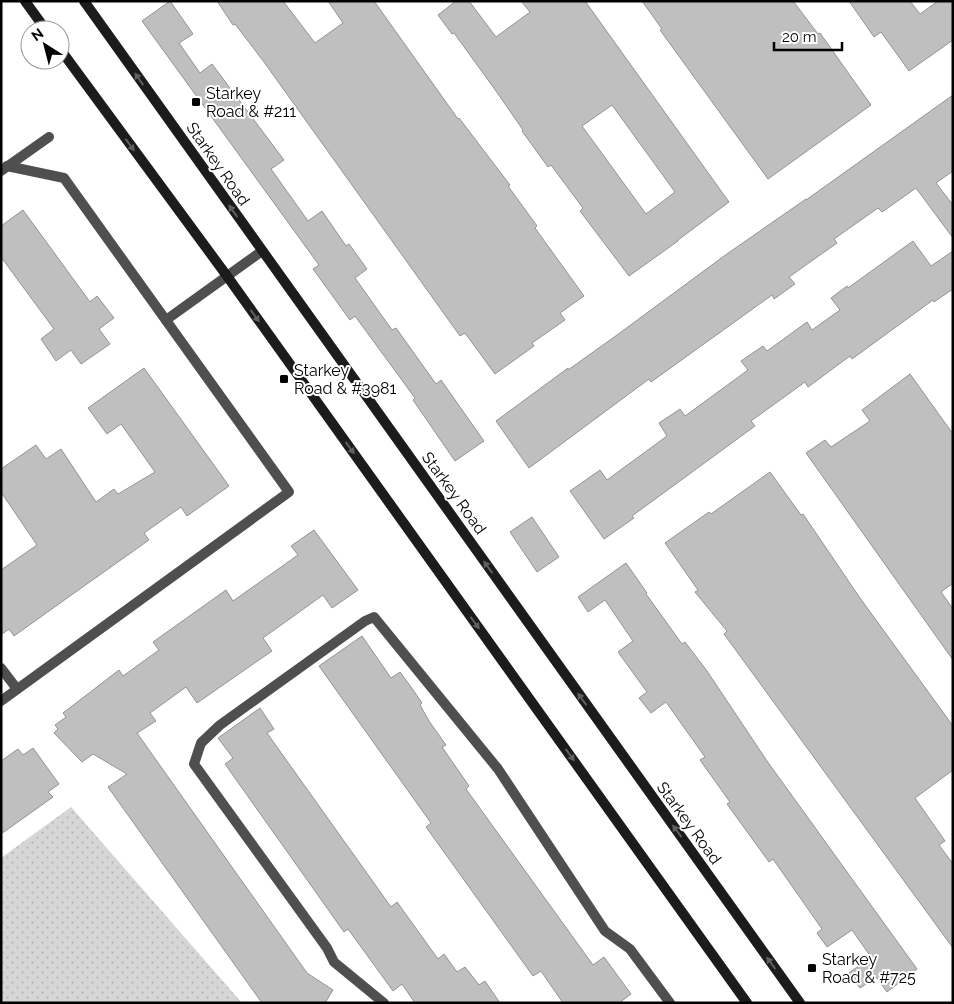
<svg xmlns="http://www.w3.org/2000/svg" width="954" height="1004" viewBox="0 0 954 1004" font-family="Raleway,sans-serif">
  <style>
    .grass { fill: url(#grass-dots) }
    .building { fill: #bfbfbf; stroke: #939393; fill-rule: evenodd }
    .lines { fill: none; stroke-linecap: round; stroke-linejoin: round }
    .service { stroke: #4f4f4f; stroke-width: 10 }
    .secondary { stroke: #1c1c1c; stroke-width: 10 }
    .oneway { fill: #606060 }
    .poi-dot { fill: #000; stroke: #fff; stroke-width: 2 }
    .labels { text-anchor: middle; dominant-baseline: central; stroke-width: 4; stroke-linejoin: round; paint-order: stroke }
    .poi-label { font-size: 16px; fill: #000; stroke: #fff; text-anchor: start }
    .street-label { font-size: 16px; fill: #000; stroke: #fff }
  </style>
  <defs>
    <pattern id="grass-dots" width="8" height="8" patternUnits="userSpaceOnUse" patternTransform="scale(1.25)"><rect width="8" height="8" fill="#d6d6d6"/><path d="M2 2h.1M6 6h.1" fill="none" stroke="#b6b6b6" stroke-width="1.8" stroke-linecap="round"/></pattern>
  </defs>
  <rect width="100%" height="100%" fill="#fff"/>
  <path class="grass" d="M 71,807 L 242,1003 L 1,1003 L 1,858 Z"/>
  <g class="building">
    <path d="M 170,1 L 193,34 L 179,43 L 200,73 L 212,64 L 284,160 L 271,169 L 308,221 L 322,211 L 346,246 L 349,244 L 367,269 L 355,278 L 392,330 L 396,328 L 436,384 L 441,380 L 484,441 L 455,461 L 413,400 L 415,398 L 355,316 L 350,320 L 313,269 L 319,265 L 142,21 Z"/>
    <path d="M 217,1 L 283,1 L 315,43 L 343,23 L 328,1 L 374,1 L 458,119 L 459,118 L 510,185 L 508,186 L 537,226 L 535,228 L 584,296 L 560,313 L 565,320 L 532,343 L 534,346 L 495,374 L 465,333 L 460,336 L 264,62 L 235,24 L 233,25 Z"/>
    <path d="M 456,1 L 469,1 L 496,37 L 530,12 L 521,1 L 585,1 L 729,202 L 678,240 L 678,241 L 629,276 L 580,211 L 583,208 L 551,165 L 548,167 L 522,131 L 523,130 L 496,91 L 454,33 L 452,34 L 438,15 ZM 612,105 L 675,192 L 646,214 L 582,126 Z"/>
    <path d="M 642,1 L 793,1 L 818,34 L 820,33 L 871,105 L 768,179 L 660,30 L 662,29 Z"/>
    <path d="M 849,1 L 910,1 L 920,14 L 938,1 L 953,1 L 953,40 L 909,71 L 881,32 L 874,37 Z"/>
    <path d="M 953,95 L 953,171 L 936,183 L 953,205 L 953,238 L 916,188 L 882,212 L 878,208 L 834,239 L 837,243 L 789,277 L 795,284 L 774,299 L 772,295 L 651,382 L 649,379 L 529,468 L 496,421 L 568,368 L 568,370 L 617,335 L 724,256 L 806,199 L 806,200 Z"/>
    <path d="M 23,210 L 90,302 L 97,296 L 114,318 L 99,329 L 110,344 L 81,364 L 71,350 L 56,361 L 41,339 L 54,329 L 1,257 L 1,226 Z"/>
    <path d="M 913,241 L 931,266 L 953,251 L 953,289 L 934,302 L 933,300 L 852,359 L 850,356 L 808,387 L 805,382 L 751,421 L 755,426 L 632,516 L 634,518 L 604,539 L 570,491 L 600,470 L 607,480 L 667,436 L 659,423 L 680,409 L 685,416 L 748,370 L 741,361 L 763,346 L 767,351 L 807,322 L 812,330 L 840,310 L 831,298 L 847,286 L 848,288 Z"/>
    <path d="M 144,368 L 229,486 L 187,516 L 181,507 L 144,533 L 149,540 L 70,596 L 14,636 L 9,629 L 1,635 L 1,570 L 37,545 L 1,492 L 1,469 L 36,445 L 46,459 L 61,449 L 96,502 L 114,489 L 118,494 L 155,472 L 121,424 L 107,434 L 88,408 Z"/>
    <path d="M 910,374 L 953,434 L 953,583 L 941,592 L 953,609 L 953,660 L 806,453 L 825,440 L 831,447 L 870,421 L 862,410 Z"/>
    <path d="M 770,472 L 801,515 L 803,514 L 860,598 L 953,726 L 953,770 L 915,798 L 945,841 L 939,845 L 953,864 L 953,948 L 724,634 L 727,631 L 695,592 L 698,590 L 665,543 L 709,512 L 711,514 Z"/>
    <path d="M 532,517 L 559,557 L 537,572 L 510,532 Z"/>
    <path d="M 314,530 L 358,590 L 332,608 L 323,595 L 263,638 L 272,651 L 197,703 L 186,687 L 150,713 L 156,721 L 137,733 L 307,973 L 333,990 L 325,1003 L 262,1003 L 108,787 L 127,774 L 93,754 L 82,762 L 54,733 L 58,729 L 55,725 L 66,717 L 63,713 L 119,670 L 123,676 L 159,650 L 153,642 L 226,590 L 233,601 L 298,555 L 291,546 Z"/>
    <path d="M 626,563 L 647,593 L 646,594 L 682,644 L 685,642 L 707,671 L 767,761 L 917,969 L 887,992 L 876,977 L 860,988 L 849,973 L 871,957 L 852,930 L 827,947 L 817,933 L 822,929 L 773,859 L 769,862 L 727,804 L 730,802 L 700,760 L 705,757 L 666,702 L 651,713 L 639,698 L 647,692 L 618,652 L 633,641 L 605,600 L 588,612 L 578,597 Z"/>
    <path d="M 362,636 L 391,678 L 400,672 L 411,687 L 422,703 L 420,705 L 429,721 L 446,745 L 442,747 L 469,786 L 466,789 L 593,965 L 604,957 L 631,994 L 619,1003 L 563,1003 L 541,971 L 533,976 L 426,827 L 431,823 L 319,666 Z"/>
    <path d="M 260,708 L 274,729 L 267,733 L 391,907 L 397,902 L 438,959 L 444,954 L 457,972 L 465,967 L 479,985 L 485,981 L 500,1003 L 415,1003 L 402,984 L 393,991 L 348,929 L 344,932 L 225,764 L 233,758 L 218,738 Z"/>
    <path d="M 33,748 L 59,784 L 48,792 L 53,797 L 1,834 L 1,761 L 18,749 L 23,755 Z"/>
  </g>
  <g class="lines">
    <g class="service">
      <path d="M 1,171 L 49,137"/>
      <path d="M 166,320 L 262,251"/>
      <path d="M 1,668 L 17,689"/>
      <path d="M 1,701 L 289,492 L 64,178 L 7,166"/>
      <path d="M 384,1003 L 334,962 L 327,948 L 194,764 L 201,743 L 220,725 L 365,621 L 374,617 L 498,769 L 605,931 L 630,949 L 670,1003"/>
    </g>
    <g class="secondary">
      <path d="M 25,1 L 46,30"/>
      <path d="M 84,1 L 800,1003"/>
      <path d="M 60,49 L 227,276 L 747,1003"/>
    </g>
  </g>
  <defs><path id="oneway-solid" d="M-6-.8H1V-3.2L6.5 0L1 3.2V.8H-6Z" transform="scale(1.25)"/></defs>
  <g class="oneway">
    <use href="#oneway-solid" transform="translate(139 79) rotate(-125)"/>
    <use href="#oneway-solid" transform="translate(130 145) rotate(54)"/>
    <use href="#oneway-solid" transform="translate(233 211) rotate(-125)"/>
    <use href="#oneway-solid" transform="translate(255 316) rotate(54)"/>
    <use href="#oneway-solid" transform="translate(350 448) rotate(54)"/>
    <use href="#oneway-solid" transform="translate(488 567) rotate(-126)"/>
    <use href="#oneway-solid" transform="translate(475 623) rotate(54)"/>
    <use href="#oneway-solid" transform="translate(582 699) rotate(-126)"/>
    <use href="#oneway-solid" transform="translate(570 755) rotate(54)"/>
    <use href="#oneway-solid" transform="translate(677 831) rotate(-126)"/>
    <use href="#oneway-solid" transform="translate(771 963) rotate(-126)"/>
  </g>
  <g class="poi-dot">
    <rect x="191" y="97" width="10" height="10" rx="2.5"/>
    <rect x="279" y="374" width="10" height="10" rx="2.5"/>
    <rect x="807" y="963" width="10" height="10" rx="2.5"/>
  </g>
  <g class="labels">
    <g class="poi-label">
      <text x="206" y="93">Starkey<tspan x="206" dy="18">Road &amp; #211</tspan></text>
      <text x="294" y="370">Starkey<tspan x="294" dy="18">Road &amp; #3981</tspan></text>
      <text x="822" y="959">Starkey<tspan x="822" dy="18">Road &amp; #725</tspan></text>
    </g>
    <g class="street-label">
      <text transform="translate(218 164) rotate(55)">Starkey Road</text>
      <text transform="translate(454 493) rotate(54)">Starkey Road</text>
      <text transform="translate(689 823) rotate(54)">Starkey Road</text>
    </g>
  </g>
  <rect width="954" height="1004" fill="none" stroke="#000000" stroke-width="5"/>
  <g transform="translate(45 45) rotate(324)"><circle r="24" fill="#ffffff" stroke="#999999"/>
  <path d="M0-4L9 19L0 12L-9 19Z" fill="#000000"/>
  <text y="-8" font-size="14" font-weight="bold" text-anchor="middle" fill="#000000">N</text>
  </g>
  <path d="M774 42v8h68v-8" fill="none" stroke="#000000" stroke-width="2.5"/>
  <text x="782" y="42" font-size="15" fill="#000000" stroke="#ffffff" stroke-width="4" paint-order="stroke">20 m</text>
</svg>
